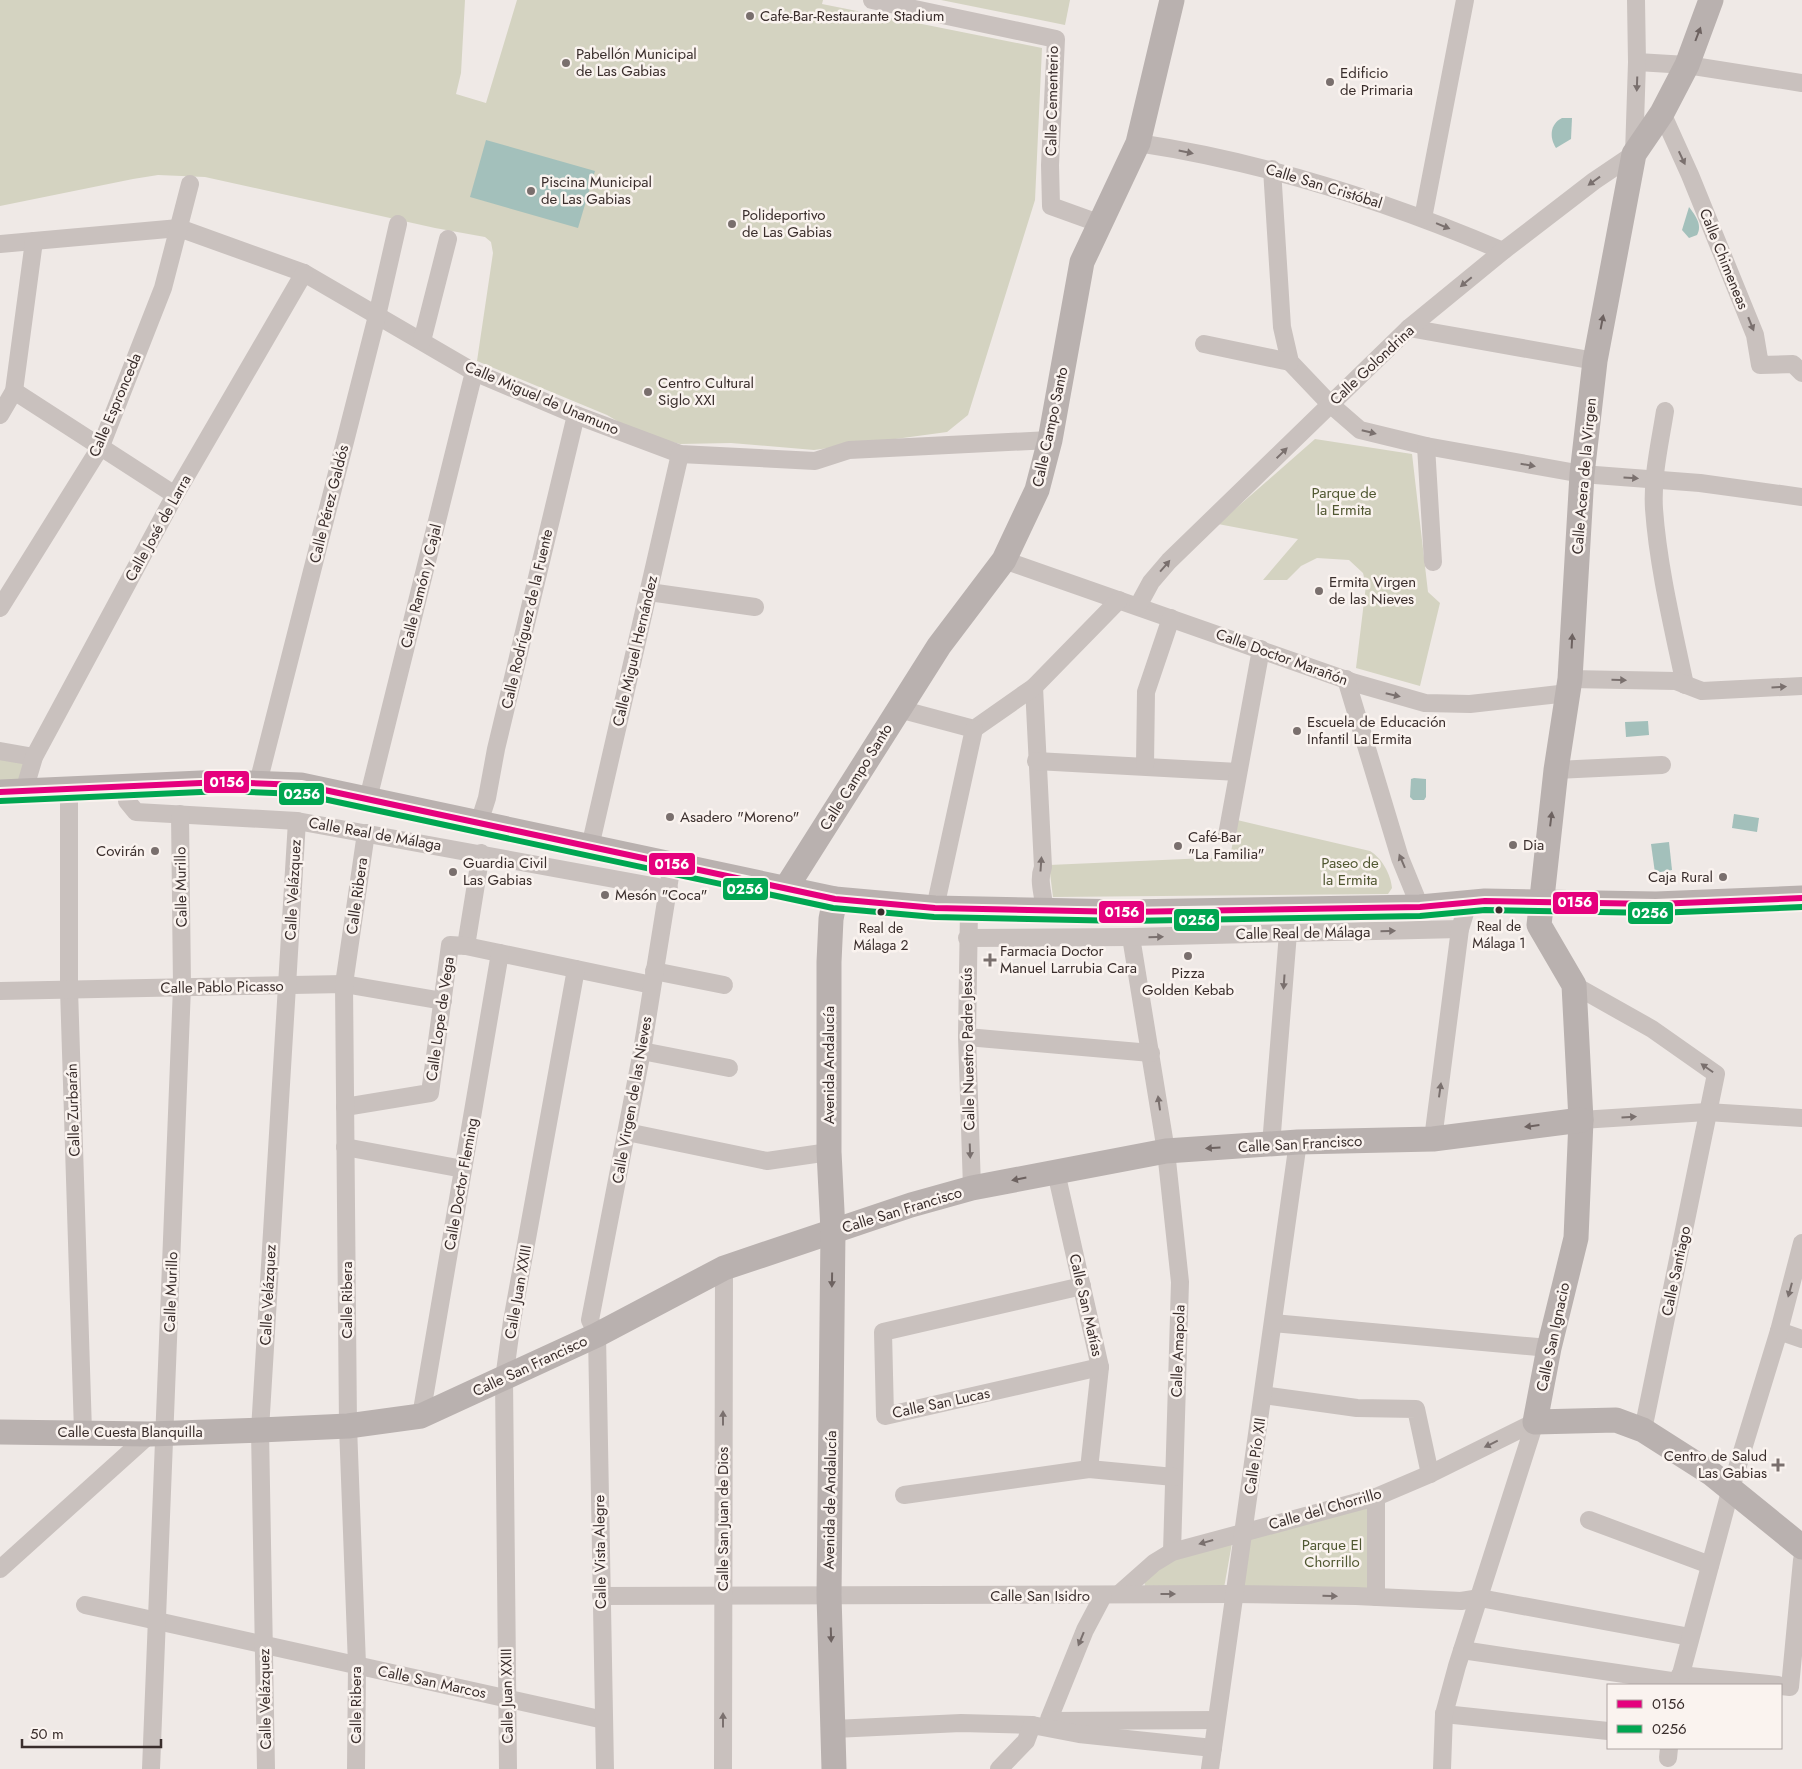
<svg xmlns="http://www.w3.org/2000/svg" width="1802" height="1769" viewBox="0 0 1802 1769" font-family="Jost,sans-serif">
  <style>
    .green { fill: #d4d3c1 }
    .water { fill: #a3c0bb }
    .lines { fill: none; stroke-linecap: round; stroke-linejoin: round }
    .street { stroke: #c9c1be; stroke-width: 18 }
    .secondary { stroke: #b9b1af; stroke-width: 25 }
    .bus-1-casing { stroke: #faf3ef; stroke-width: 10 }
    .bus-2-casing { stroke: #faf3ef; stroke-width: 10 }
    .bus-1 { stroke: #e5007d; stroke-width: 6 }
    .bus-2 { stroke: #00a651; stroke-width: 6 }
    .oneway { fill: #6d6260 }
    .oneway2 { fill: #7a706e }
    .poi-dot { fill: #796f6d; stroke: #faf3ef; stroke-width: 2 }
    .bus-dot { fill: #3a2e2c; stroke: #faf3ef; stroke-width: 2 }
    .labels { text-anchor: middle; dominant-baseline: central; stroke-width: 5; stroke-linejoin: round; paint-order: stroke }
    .bus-label { font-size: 14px; fill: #3a2e2c; stroke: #faf3ef }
    .poi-label { font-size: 15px; fill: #3a2e2c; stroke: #faf3ef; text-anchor: start }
    .street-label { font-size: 15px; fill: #3a2e2c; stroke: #faf3ef }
    .park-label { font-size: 15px; fill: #505731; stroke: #faf3ef }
    .line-badge { stroke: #faf3ef; stroke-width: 2 }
    .badge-label { font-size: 14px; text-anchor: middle; font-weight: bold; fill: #fff }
  </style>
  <rect width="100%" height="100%" fill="#efe9e6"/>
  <g class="green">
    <path d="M 0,0 L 465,0 L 461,73 L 456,94 L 486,103 L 517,0 L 823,0 L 822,4 L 1042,48 L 1035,200 L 968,415 L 947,432 L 814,450 L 731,443 L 680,444 L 639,434 L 607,415 L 477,361 L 493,253 L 491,242 L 485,237 L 435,228 L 205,177 L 158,175 L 133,179 L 0,206 Z"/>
    <path d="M 941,0 L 1070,0 L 1065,25 Z"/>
    <path d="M 1315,439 L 1412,454 L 1428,592 L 1440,603 L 1420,686 L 1356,668 L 1366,585 L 1363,573 L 1349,560 L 1317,558 L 1301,566 L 1287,580 L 1263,580 L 1298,539 L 1218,524 Z"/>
    <path d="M 0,751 L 34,757 L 24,791 L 0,792 Z"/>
    <path d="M 1237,820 L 1370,851 C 1382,858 1391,875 1392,888 L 1388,894 L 1053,897 L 1049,865 L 1230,857 Z"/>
    <path d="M 1369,1507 L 1368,1589 L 1242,1587 L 1251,1538 Z"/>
    <path d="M 1232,1543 L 1224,1588 L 1145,1586 L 1144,1580 L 1177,1557 Z"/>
  </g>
  <g class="water">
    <path d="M 1562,118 L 1572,118 L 1571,139 L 1556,148 C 1549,137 1550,124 1562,118 Z"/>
    <path d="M 486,140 L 595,171 L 578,228 L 470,197 Z"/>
    <path d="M 1689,207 C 1695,215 1703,225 1697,235 L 1689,238 L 1682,230 Z"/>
    <path d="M 1648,721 L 1649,735 L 1626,737 L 1625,722 Z"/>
    <path d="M 1414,778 L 1426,779 L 1426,797 L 1424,800 L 1413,800 L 1410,797 L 1411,779 Z"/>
    <path d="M 1734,814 L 1759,818 L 1757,832 L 1732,828 Z"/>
    <path d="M 1669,842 L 1672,870 L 1655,873 L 1651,844 Z"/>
  </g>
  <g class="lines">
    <g class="street">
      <path d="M 872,0 L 1056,39 L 1050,165 L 1051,206 L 1101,224"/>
      <path d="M 1637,62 L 1687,65 L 1802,83"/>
      <path d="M 1662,113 L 1690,175 L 1755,335 L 1760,365 L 1793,364 L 1802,373"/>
      <path d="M 1138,143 C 1264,162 1386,201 1503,251"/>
      <path d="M 1272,169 L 1282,327 L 1290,362 L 1330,404 L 1360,430 L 1426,446 L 1582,474 L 1700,483 L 1802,497"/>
      <path d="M 1423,218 L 1465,0"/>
      <path d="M 0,244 L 179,228 L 304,273 L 474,372 L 576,415 L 680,454 L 815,461 L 849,450 L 1050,440"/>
      <path d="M 1409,328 L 1595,361"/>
      <path d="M 422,341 L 448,239"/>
      <path d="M 1204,344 L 1290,362"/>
      <path d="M 14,391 L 175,495"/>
      <path d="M 1665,411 C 1660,443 1652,476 1654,509 C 1658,566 1673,628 1685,685"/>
      <path d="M 0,415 L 14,391 L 34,241"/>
      <path d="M 1426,446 L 1433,562"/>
      <path d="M 1004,560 L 1355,683 L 1425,703 L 1470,704 L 1568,693"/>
      <path d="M 649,592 L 755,607"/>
      <path d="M 1138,606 L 1151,582 L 1169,561 L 1409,328 L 1503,251 L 1594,181 L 1634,154 L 1637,62 L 1636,0"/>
      <path d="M 0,608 L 101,446 L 163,288 L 190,184"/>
      <path d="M 1346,679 L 1400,858 L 1420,907"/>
      <path d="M 1570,679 L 1676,681 L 1702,691 L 1802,686"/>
      <path d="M 1034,687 L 1043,867 C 1037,883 1045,896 1044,912"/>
      <path d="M 899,709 L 974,729 L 1034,687 L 1119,600"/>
      <path d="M 0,751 L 34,757"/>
      <path d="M 1036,761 L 1238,772"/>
      <path d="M 1145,765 L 1146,692 L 1171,618"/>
      <path d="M 1556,770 L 1662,765"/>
      <path d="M 258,783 L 377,316 L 398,224"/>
      <path d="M 128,786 L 127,801 L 136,812 L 297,821 L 669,889"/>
      <path d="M 69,788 L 69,989 L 83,1432"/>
      <path d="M 24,791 L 34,757 L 175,495 L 304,273"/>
      <path d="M 368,799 L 474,372"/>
      <path d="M 479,823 L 487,798 L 496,749 L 576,415"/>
      <path d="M 1227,835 L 1261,649"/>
      <path d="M 590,847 L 680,454"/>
      <path d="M 935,908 L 974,729"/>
      <path d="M 969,909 L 967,1037 L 972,1188"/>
      <path d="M 1131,937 L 1166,1151 L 1180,1282 L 1172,1552"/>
      <path d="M 967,938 L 1131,937 L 1460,929"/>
      <path d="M 466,946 L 481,853"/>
      <path d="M 654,971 L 724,985"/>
      <path d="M 1574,985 L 1652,1029 L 1716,1074 L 1643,1430"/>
      <path d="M 0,991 L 344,984 L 443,1001"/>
      <path d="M 967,1037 L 1151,1053"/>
      <path d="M 642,1051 L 729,1068"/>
      <path d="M 345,1107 L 430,1093 L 450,945 L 466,946 L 652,985"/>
      <path d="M 1581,1120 L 1707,1112 L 1802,1118"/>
      <path d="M 627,1132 L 767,1161 L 829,1152"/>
      <path d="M 1433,1139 L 1460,929 L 1468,903"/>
      <path d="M 1271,1145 L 1288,933"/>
      <path d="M 345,1147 L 463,1169"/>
      <path d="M 1056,1172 L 1100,1367 L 1089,1469"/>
      <path d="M 1082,1286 L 883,1332 L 885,1416 L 1100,1367"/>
      <path d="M 1273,1323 L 1549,1348"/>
      <path d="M 1779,1331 L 1802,1339"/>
      <path d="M 1263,1395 L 1357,1408 L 1416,1409 L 1430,1474"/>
      <path d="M 421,1416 L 500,953"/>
      <path d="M 904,1495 L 1089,1469 L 1174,1477"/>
      <path d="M 1589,1520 L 1710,1565"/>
      <path d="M 0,1569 L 150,1434"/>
      <path d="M 1119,1594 L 1154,1563 L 1172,1552 L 1376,1497 L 1430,1474 L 1535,1422"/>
      <path d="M 601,1596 L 1234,1594 L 1356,1596 L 1461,1601 L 1480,1598 L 1690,1637"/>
      <path d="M 1376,1597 L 1376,1497"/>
      <path d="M 85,1605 L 604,1720"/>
      <path d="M 1462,1650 L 1678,1682"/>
      <path d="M 1680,1675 L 1778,1685"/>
      <path d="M 1678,1685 L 1731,1488 L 1779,1331 L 1802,1243"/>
      <path d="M 1781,1686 L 1790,1687 L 1802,1560"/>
      <path d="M 1444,1714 L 1608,1731"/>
      <path d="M 1049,1719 L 1085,1630 L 1103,1596"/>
      <path d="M 1049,1721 L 1216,1720"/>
      <path d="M 834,1729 L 961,1723 L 1032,1725 L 1079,1734 L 1213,1748"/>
      <path d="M 1668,1758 L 1669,1748"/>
      <path d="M 151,1769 L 182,987 L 180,814"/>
      <path d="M 266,1769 L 260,1430 L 297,821"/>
      <path d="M 356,1769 L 357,1665 L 348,1426 L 344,984 L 366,833"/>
      <path d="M 508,1769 L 504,1379 L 512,1321 L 576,969"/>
      <path d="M 605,1769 L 597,1335 L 590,1320 L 642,1051 L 672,864"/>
      <path d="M 723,1769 L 724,1268"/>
      <path d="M 999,1769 L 1026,1741 L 1032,1725"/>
      <path d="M 1210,1769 L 1298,1142"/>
      <path d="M 1442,1769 L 1444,1714 L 1457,1666 L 1535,1422"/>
    </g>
    <g class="secondary">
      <path d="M 1711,0 L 1687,65 L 1662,113 L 1634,154 L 1595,361 L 1582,474 L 1570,679 L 1556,770 L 1539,925 L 1574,985 L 1581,1120 L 1576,1238 L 1549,1348 L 1535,1422 L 1616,1420 L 1643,1430 L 1712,1474 L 1802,1547"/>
      <path d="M 0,792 L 223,782 L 301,785 L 835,899 L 935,908 L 1126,912 L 1420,907 L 1485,901 L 1656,904 L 1802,898"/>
      <path d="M 786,888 L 939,646 L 1004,560 L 1037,490 L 1050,440 L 1082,262 L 1138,143 L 1172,0"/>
      <path d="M 0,1432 L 150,1434 L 260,1430 L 348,1426 L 421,1416 L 597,1335 L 724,1268 L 911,1205 L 972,1188 L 1166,1151 L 1298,1142 L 1433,1139 L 1581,1120"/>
      <path d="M 834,1769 L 829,1595 L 833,1231 L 829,1152 L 829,962 L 831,919 L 835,899"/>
    </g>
    <g class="bus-1-casing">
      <path id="bus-1" d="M 0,792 L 223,782 L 301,785 L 835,899 L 935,908 L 1126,912 L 1420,907 L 1485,901 L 1656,904 L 1802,898"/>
    </g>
    <g class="bus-2-casing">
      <path id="bus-2" d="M 0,801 L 223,791 L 300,794 L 833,908 L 934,917 L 1126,921 L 1420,916 L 1485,910 L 1656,913 L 1802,907"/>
    </g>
    <use href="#bus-1" class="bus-1"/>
    <use href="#bus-2" class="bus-2"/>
  </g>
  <defs><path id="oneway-solid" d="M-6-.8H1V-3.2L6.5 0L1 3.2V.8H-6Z" transform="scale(1.25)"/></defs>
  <g class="oneway">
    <use href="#oneway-solid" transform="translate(1698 34) rotate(-69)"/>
    <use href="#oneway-solid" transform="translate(1602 322) rotate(-79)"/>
    <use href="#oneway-solid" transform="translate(1572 641) rotate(-87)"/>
    <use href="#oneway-solid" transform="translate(1551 819) rotate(-83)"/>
    <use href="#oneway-solid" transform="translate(1532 1126) rotate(173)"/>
    <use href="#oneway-solid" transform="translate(1213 1148) rotate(176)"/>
    <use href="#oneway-solid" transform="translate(1019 1179) rotate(169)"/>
    <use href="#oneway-solid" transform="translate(832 1280) rotate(91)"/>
    <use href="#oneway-solid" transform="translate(831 1635) rotate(88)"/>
  </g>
  <g class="oneway2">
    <use href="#oneway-solid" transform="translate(1637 84) rotate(92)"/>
    <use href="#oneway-solid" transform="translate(1186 152) rotate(12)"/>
    <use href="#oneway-solid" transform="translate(1682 158) rotate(65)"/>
    <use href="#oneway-solid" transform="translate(1594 181) rotate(144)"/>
    <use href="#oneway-solid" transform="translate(1443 226) rotate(22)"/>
    <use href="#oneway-solid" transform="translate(1466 282) rotate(140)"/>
    <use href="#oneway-solid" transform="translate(1751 324) rotate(68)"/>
    <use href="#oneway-solid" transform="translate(1369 432) rotate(14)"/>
    <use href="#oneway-solid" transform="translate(1282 453) rotate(-44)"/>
    <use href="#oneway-solid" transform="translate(1528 465) rotate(10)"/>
    <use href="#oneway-solid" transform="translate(1631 478) rotate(4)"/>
    <use href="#oneway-solid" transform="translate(1165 566) rotate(-49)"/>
    <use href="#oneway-solid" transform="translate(1619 680) rotate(1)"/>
    <use href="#oneway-solid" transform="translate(1779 687) rotate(-3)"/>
    <use href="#oneway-solid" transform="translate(1393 695) rotate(13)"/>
    <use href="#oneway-solid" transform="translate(1402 861) rotate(-113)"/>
    <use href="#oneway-solid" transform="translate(1041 864) rotate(-86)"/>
    <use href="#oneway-solid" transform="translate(1388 931) rotate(-1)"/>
    <use href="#oneway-solid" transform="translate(1156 937) rotate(-1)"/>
    <use href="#oneway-solid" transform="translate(1284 982) rotate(94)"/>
    <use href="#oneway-solid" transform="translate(1707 1068) rotate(-145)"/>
    <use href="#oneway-solid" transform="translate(1440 1090) rotate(-82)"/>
    <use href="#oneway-solid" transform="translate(1159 1103) rotate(-98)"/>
    <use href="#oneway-solid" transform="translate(1629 1117) rotate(-4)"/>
    <use href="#oneway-solid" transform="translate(970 1151) rotate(88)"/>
    <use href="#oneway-solid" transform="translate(1790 1290) rotate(105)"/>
    <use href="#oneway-solid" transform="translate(723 1418) rotate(-90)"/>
    <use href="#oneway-solid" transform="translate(1491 1444) rotate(154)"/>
    <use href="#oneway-solid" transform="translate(1206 1542) rotate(164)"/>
    <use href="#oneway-solid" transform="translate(1168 1594)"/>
    <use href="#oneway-solid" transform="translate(1330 1596) rotate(1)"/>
    <use href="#oneway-solid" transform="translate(1081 1639) rotate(112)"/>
    <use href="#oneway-solid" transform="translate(723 1720) rotate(-90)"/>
  </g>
  <g class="poi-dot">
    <circle cx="750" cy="16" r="5"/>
    <circle cx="566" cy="63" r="5"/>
    <circle cx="1330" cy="82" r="5"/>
    <circle cx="531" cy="191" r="5"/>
    <circle cx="732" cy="224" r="5"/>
    <circle cx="648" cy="392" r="5"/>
    <circle cx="1319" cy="591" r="5"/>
    <circle cx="1297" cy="731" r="5"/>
    <circle cx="670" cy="817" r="5"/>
    <circle cx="1513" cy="845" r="5"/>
    <circle cx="1178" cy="846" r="5"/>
    <circle cx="155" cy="851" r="5"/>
    <circle cx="453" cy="872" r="5"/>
    <circle cx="1723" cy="877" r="5"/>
    <circle cx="605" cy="895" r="5"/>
    <circle cx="1188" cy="956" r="5"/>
    <path d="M987.5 952.5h5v5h5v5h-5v5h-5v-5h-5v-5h5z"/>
    <path d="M1775.5 1457.5h5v5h5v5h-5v5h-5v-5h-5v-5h5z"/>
  </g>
  <g class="bus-dot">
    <circle cx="1499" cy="910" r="4.5"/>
    <circle cx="881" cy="912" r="4.5"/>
  </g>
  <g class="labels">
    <g class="bus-label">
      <text x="1499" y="926">Real de<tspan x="1499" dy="17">Málaga 1</tspan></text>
      <text x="881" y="928">Real de<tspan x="881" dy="17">Málaga 2</tspan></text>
    </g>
    <g class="poi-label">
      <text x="760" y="16">Cafe-Bar-Restaurante Stadium</text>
      <text x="576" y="54">Pabellón Municipal<tspan x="576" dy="17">de Las Gabias</tspan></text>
      <text x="1340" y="73">Edificio<tspan x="1340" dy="17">de Primaria</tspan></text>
      <text x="541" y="182">Piscina Municipal<tspan x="541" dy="17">de Las Gabias</tspan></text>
      <text x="742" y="215">Polideportivo<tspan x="742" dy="17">de Las Gabias</tspan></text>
      <text x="658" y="383">Centro Cultural<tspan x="658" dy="17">Siglo XXI</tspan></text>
      <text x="1329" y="582">Ermita Virgen<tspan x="1329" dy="17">de las Nieves</tspan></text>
      <text x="1307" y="722">Escuela de Educación<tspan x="1307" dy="17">Infantil La Ermita</tspan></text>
      <text x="680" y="817">Asadero "Moreno"</text>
      <text x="1188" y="837">Café-Bar<tspan x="1188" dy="17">"La Familia"</tspan></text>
      <text x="1523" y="845">Dia</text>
      <text x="145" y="851" text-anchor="end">Covirán</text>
      <text x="463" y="863">Guardia Civil<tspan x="463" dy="17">Las Gabias</tspan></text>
      <text x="1713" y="877" text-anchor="end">Caja Rural</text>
      <text x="615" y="895">Mesón "Coca"</text>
      <text x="1000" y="951">Farmacia Doctor<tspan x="1000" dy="17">Manuel Larrubia Cara</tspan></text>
      <text x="1188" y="973" text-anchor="middle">Pizza<tspan x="1188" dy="17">Golden Kebab</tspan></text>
      <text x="1767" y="1456" text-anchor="end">Centro de Salud<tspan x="1767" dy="17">Las Gabias</tspan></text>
    </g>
    <g class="street-label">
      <text transform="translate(1052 101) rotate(-89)">Calle Cementerio</text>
      <text transform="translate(1324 186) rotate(17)">Calle San Cristóbal</text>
      <text transform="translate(1724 259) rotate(68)">Calle Chimeneas</text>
      <text transform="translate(1372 365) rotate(-43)">Calle Golondrina</text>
      <text transform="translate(542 398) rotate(23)">Calle Miguel de Unamuno</text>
      <text transform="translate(115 405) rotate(-67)">Calle Espronceda</text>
      <text transform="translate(1050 427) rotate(-78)">Calle Campo Santo</text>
      <text transform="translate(1584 476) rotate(-85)">Calle Acera de la Virgen</text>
      <text transform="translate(329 504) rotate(-76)">Calle Pérez Galdós</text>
      <text transform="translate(158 528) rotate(-61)">Calle José de Larra</text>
      <text transform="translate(421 586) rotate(-76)">Calle Ramón y Cajal</text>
      <text transform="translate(527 619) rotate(-77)">Calle Rodríguez de la Fuente</text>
      <text transform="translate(635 651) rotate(-77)">Calle Miguel Hernández</text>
      <text transform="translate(1282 657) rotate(20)">Calle Doctor Marañón</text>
      <text transform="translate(856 777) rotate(-58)">Calle Campo Santo</text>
      <text transform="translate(375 834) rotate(10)">Calle Real de Málaga</text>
      <text transform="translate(181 887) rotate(-91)">Calle Murillo</text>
      <text transform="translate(293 890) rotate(-87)">Calle Velázquez</text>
      <text transform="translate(357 896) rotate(-82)">Calle Ribera</text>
      <text transform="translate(1303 933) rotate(-1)">Calle Real de Málaga</text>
      <text transform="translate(222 987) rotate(-1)">Calle Pablo Picasso</text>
      <text transform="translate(440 1019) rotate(-82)">Calle Lope de Vega</text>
      <text transform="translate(968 1049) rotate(-91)">Calle Nuestro Padre Jesús</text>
      <text transform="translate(829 1065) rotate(-90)">Avenida Andalucía</text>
      <text transform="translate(632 1100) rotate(-80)">Calle Virgen de las Nieves</text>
      <text transform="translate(73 1110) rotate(-92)">Calle Zurbarán</text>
      <text transform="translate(1300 1144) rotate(-3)">Calle San Francisco</text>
      <text transform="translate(461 1184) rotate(-80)">Calle Doctor Fleming</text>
      <text transform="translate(902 1210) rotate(-17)">Calle San Francisco</text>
      <text transform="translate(1676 1271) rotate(-78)">Calle Santiago</text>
      <text transform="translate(171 1292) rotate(-88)">Calle Murillo</text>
      <text transform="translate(518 1292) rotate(-80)">Calle Juan XXIII</text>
      <text transform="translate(268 1295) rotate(-87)">Calle Velázquez</text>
      <text transform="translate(347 1300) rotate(-90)">Calle Ribera</text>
      <text transform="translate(1086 1305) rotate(77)">Calle San Matías</text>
      <text transform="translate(1553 1337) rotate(-78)">Calle San Ignacio</text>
      <text transform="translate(1178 1351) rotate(-88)">Calle Amapola</text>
      <text transform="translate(530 1366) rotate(-25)">Calle San Francisco</text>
      <text transform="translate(941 1403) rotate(-12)">Calle San Lucas</text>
      <text x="130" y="1432">Calle Cuesta Blanquilla</text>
      <text transform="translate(1255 1456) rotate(-82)">Calle Pío XII</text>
      <text transform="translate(830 1500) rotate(-89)">Avenida de Andalucía</text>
      <text transform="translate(1325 1509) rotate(-16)">Calle del Chorrillo</text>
      <text transform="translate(723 1519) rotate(-90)">Calle San Juan de Dios</text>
      <text transform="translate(600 1552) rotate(-91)">Calle Vista Alegre</text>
      <text x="1040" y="1596">Calle San Isidro</text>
      <text transform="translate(432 1682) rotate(12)">Calle San Marcos</text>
      <text transform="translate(507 1696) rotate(-91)">Calle Juan XXIII</text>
      <text transform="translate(265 1699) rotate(-91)">Calle Velázquez</text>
      <text transform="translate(356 1705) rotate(-90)">Calle Ribera</text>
    </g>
    <g class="park-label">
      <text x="1344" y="493">Parque de<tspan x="1344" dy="17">la Ermita</tspan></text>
      <text x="1350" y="863">Paseo de<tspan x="1350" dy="17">la Ermita</tspan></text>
      <text x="1332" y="1545">Parque El<tspan x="1332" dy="17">Chorrillo</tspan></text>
    </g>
  </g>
  <g class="line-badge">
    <rect x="203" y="770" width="47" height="24" rx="5" fill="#e5007d"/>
    <rect x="278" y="782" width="47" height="24" rx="5" fill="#00a651"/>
    <rect x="648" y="852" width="48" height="24" rx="5" fill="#e5007d"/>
    <rect x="722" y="877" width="47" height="24" rx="5" fill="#00a651"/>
    <rect x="1552" y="891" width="47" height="24" rx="5" fill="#e5007d"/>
    <rect x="1098" y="900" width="47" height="24" rx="5" fill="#e5007d"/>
    <rect x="1627" y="901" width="47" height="24" rx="5" fill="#00a651"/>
    <rect x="1173" y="908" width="47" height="24" rx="5" fill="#00a651"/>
  </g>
  <g class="badge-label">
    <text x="227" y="787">0156</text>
    <text x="302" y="799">0256</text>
    <text x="672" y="869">0156</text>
    <text x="745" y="894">0256</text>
    <text x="1575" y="907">0156</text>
    <text x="1122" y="917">0156</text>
    <text x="1650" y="918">0256</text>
    <text x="1197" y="925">0256</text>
  </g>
  <rect x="1607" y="1684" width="175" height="65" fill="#faf3ef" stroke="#ada4a1"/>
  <rect x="1617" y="1700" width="25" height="8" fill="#e5007d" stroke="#ada4a1"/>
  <text x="1652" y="1709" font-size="15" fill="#3a2e2c">0156</text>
  <rect x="1617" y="1725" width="25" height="8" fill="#00a651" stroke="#ada4a1"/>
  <text x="1652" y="1734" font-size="15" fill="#3a2e2c">0256</text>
  <path d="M22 1739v8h139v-8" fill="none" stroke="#3a2e2c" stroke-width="2.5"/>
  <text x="30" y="1739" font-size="15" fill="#3a2e2c" stroke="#faf3ef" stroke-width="4" paint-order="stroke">50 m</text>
</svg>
